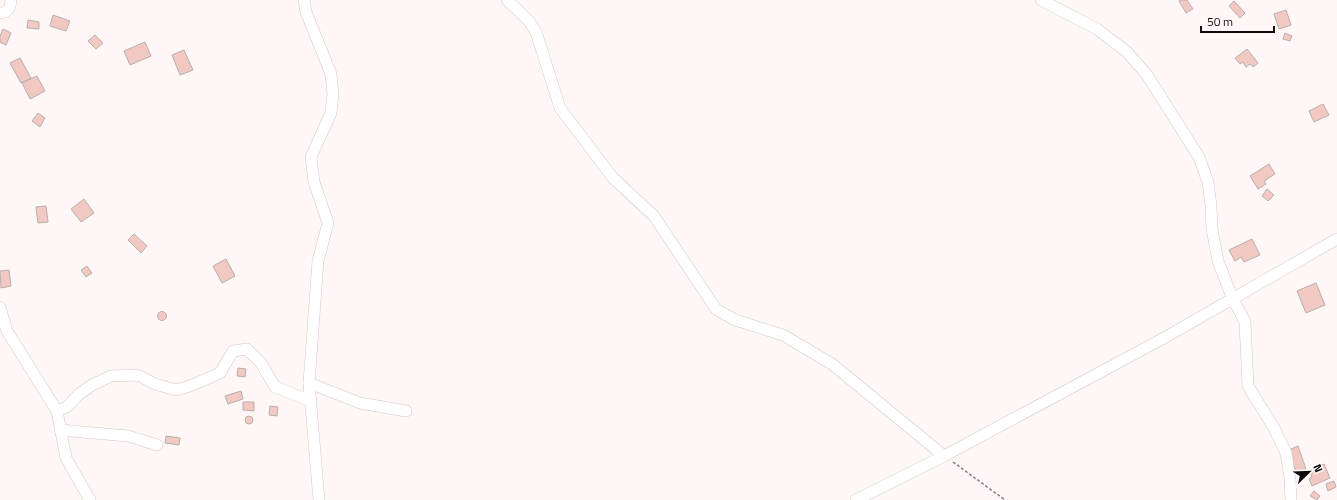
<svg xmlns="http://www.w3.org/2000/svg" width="1337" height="500" viewBox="0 0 1337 500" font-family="'Titillium Web',sans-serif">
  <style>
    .building { fill: #f1c8c2; stroke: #b9afae }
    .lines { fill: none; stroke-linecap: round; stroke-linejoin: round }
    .minor-casing { stroke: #d2c7c6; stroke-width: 12 }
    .path { stroke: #85807f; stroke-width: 1.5; stroke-dasharray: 3 2; stroke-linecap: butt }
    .minor { stroke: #fff; stroke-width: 11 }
  </style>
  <rect width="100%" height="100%" fill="#fef7f6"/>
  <g class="building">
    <path d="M 1181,0 L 1187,0 L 1193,9 L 1186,13 L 1179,1 Z"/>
    <path d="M 1234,1 L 1245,13 L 1240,18 L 1229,6 Z"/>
    <path d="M 1286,10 L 1291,25 L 1279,29 L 1274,14 Z"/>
    <path d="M 53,15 L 70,21 L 66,31 L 50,26 Z"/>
    <path d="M 28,20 L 39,22 L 39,29 L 27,28 Z"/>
    <path d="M 3,29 L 11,33 L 6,45 L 0,42 L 0,36 Z"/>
    <path d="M 1285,33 L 1292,36 L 1290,41 L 1283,39 Z"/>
    <path d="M 95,35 L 103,43 L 96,49 L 88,41 Z"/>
    <path d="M 145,42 L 151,56 L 130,65 L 124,51 Z"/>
    <path d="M 1247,49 L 1258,63 L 1253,67 L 1250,64 L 1246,67 L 1243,62 L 1240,64 L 1235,58 Z"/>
    <path d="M 184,50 L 193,70 L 180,75 L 172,55 Z"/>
    <path d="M 20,58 L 31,78 L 21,83 L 10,63 Z"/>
    <path d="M 37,76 L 45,91 L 30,99 L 22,83 Z"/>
    <path d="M 1323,104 L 1329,115 L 1314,122 L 1309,111 Z"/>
    <path d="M 38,113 L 45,118 L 40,127 L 32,121 Z"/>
    <path d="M 1269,164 L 1275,174 L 1264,181 L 1266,184 L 1258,189 L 1250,176 Z"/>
    <path d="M 1267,189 L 1274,195 L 1268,201 L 1262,196 Z"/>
    <path d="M 84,199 L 94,213 L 81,222 L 71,209 Z"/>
    <path d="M 46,206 L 48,222 L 38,223 L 36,207 Z"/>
    <path d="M 134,234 L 147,246 L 141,253 L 128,240 Z"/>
    <path d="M 1252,239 L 1260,255 L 1244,262 L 1241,257 L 1235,261 L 1229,250 Z"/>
    <path d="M 226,259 L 235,276 L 222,283 L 213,266 Z"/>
    <path d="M 87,266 L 92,273 L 86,277 L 81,270 Z"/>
    <path d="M 9,270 L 11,286 L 1,288 L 0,271 Z"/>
    <path d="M 1316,283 L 1325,305 L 1306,313 L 1297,291 Z"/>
    <circle cx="162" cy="316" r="4.5"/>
    <path d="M 238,368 L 246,369 L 245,377 L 237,376 Z"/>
    <path d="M 241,391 L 243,399 L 228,404 L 225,396 Z"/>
    <path d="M 243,402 L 254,402 L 254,411 L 243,410 Z"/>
    <path d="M 270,406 L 278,407 L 277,416 L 269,415 Z"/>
    <circle cx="249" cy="420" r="4"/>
    <path d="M 166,436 L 180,438 L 179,445 L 165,443 Z"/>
    <path d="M 1298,446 L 1306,469 L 1296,472 L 1289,450 Z"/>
    <path d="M 1324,464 L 1330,478 L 1312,486 L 1309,479 L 1312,477 L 1309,471 Z"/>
    <path d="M 1334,481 L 1336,487 L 1328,491 L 1326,484 Z"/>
    <path d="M 1314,491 L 1320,496 L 1317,500 L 1310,496 Z"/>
  </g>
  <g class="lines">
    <g class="minor-casing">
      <g id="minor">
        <path d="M 304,0 L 306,12 L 331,74 L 333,94 L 331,113 L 311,157 L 314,182 L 328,223 L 318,261 L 309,383 L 319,500"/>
        <path d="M 507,0 L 529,21 L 536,32 L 560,108 L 613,178 L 654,216 L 716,309 L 735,320 L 783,335 L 832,364 L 944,456"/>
        <path d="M 1041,0 L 1097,29 L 1127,52 L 1147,75 L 1199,157 L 1208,182 L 1211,206 L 1212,229 L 1218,261 L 1232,297 L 1245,322 L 1248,386 L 1274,428 L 1286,453 L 1290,478 L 1291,500"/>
        <path d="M 0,13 C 9,12 10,8 11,0"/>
        <path d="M 0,307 L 7,331 L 57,411 L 66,458 L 90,500"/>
        <path d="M 309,383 L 360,403 L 406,411"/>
        <path d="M 57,411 L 67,407 L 78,395 L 92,385 L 111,376 L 138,375 L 155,384 L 176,390 L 190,386 L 220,373 L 233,351 L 247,349 L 261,363 L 275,387 L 311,401"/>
        <path d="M 60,430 L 128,436 L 157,445"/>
        <path d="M 856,500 L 944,456 L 1164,338 L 1337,239"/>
      </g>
    </g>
    <path class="path" d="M 953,462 L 1005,500"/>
    <use href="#minor" class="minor"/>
  </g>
  <g transform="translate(1309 472) rotate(67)" stroke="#fef7f6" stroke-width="3" paint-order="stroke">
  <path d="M0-3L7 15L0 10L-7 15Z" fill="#0e0a0a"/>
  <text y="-6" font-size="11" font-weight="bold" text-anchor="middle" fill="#0e0a0a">N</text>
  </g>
  <path d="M1201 26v6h73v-6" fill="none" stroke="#0e0a0a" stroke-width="2"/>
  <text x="1207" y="26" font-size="12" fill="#0e0a0a" stroke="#fef7f6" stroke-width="3" paint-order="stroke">50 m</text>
</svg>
